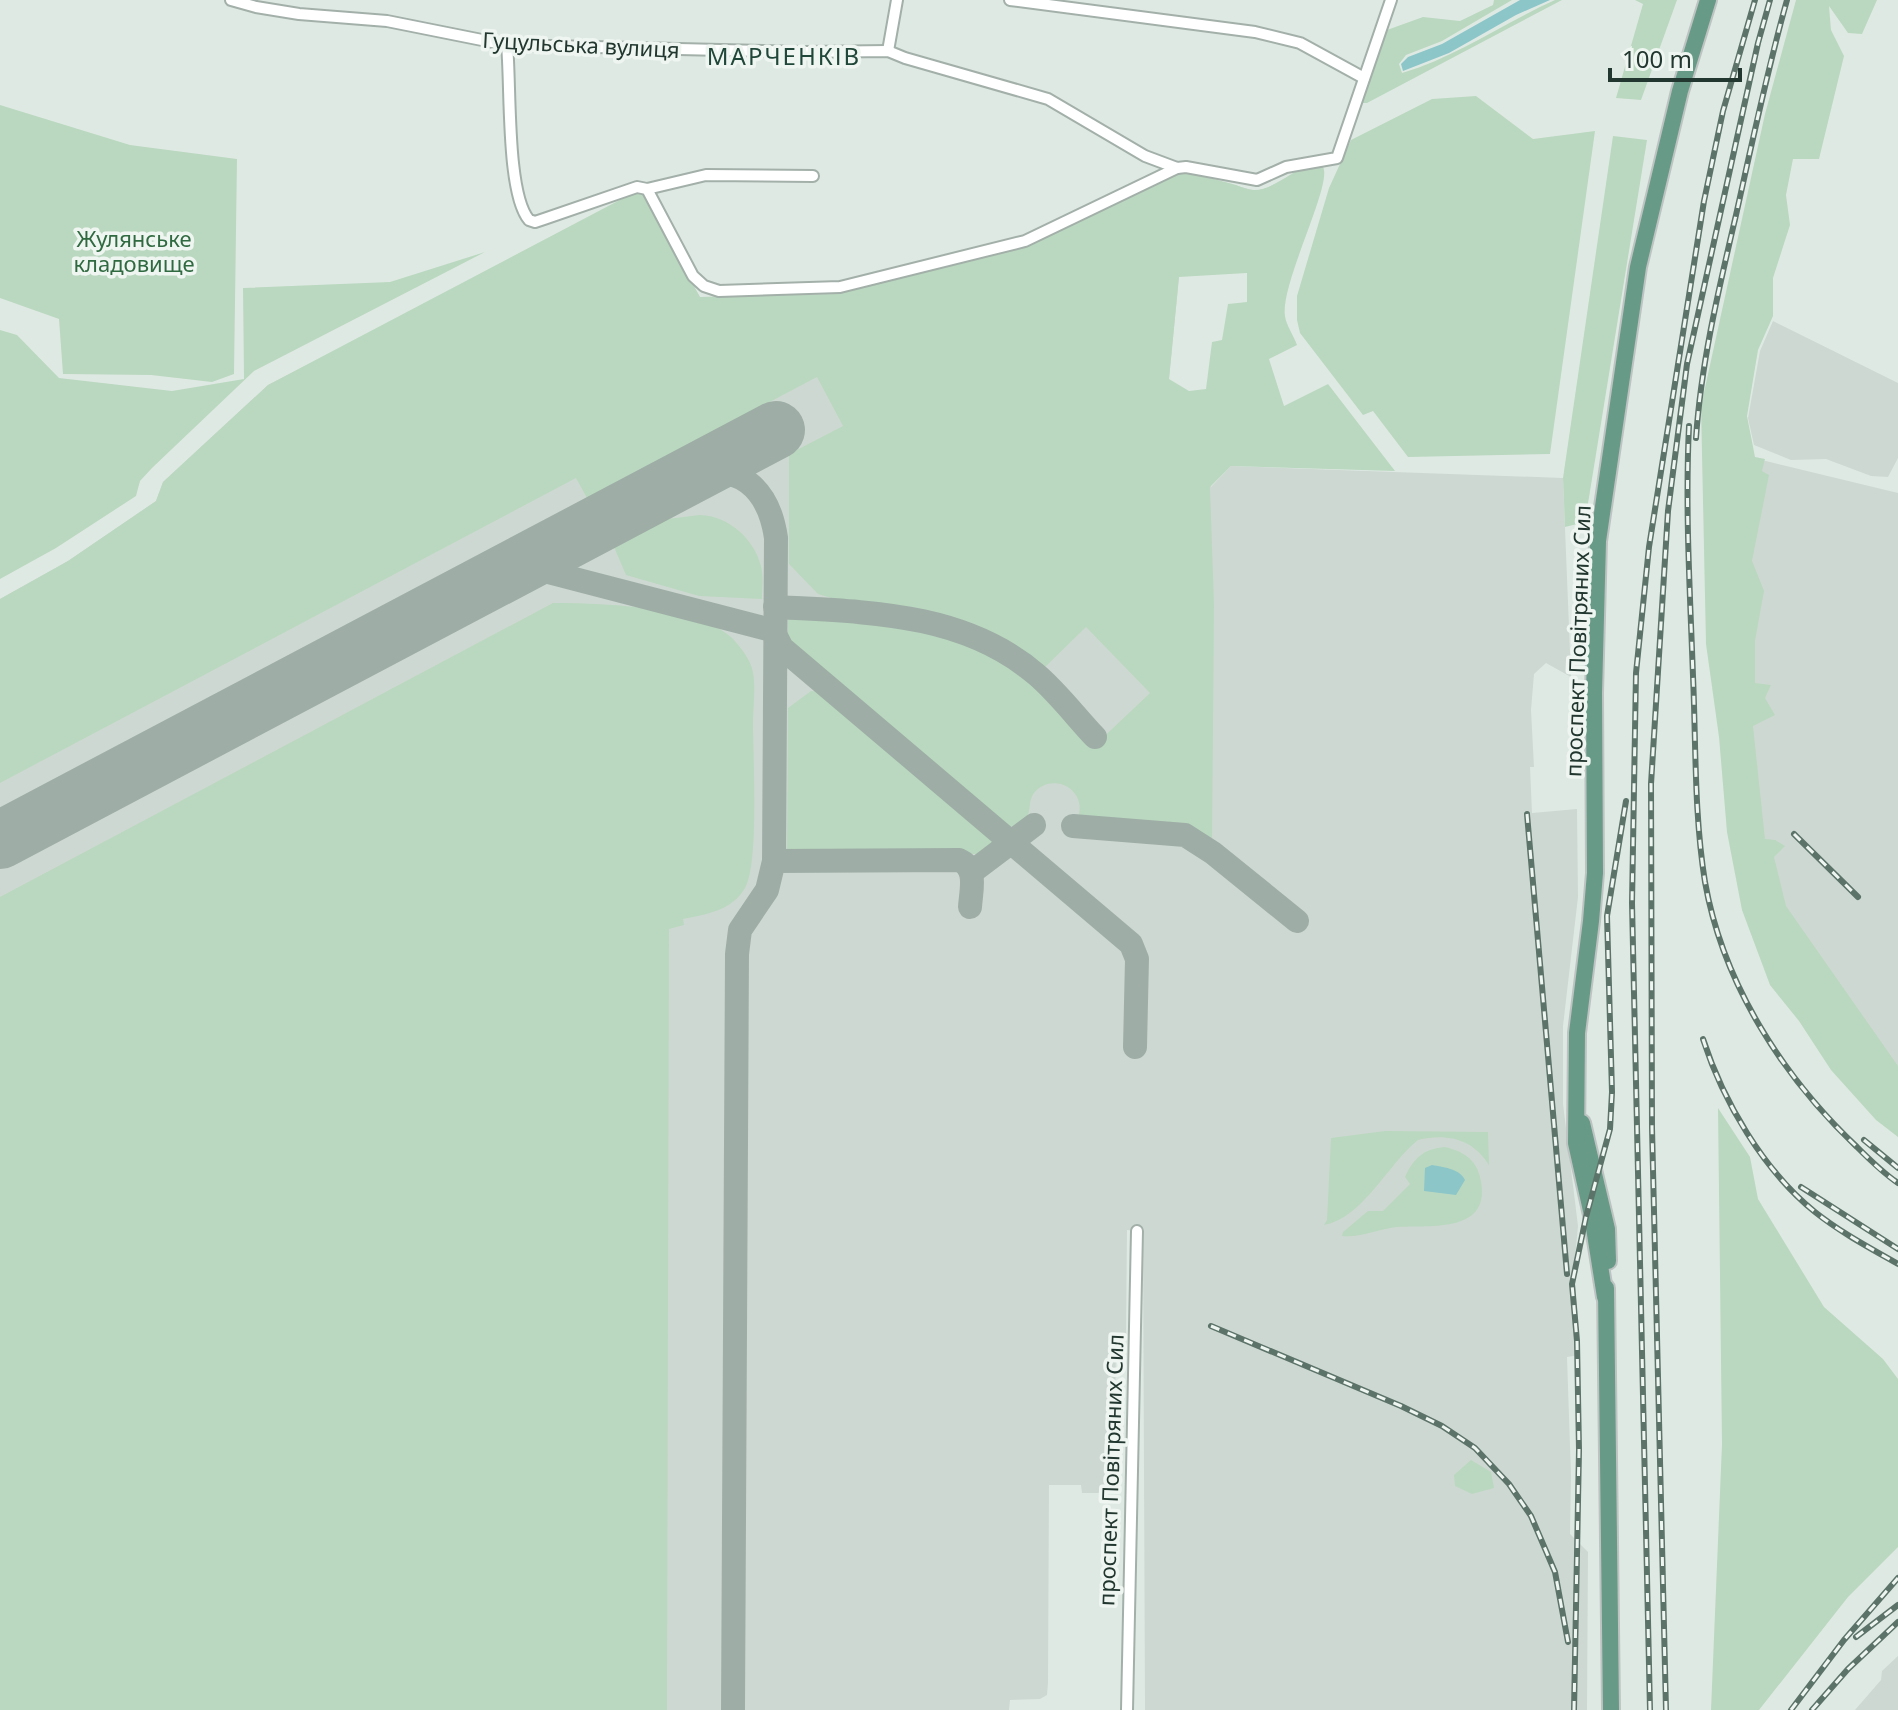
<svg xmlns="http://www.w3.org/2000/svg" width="1898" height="1710" viewBox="0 0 1898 1710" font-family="'Noto Sans',sans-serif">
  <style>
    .built { fill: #ced8d2 }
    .green { fill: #bad8bf; fill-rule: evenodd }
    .water { fill: #8cc6c9 }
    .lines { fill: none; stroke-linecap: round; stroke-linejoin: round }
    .taxiway { stroke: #9eaea7; stroke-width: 24 }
    .runway { stroke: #9eaea7; stroke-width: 58 }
    .minor-casing { stroke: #a3b0aa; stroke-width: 14 }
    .primary-casing { stroke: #bdc3c1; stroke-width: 20 }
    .minor { stroke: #fff; stroke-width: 10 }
    .primary { stroke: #689a88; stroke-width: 16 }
    .rail-casing { stroke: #5c736a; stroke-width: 6 }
    .rail { stroke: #eff6f2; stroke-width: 3; stroke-dasharray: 9; stroke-linecap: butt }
    .labels { text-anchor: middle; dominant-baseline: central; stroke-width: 7; stroke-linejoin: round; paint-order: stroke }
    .street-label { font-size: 22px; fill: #22372f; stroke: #eff6f2 }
    .park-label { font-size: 22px; fill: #306a40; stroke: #eff6f2 }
    .neighbourhood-label { font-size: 24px; letter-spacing: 2px; fill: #204739; stroke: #eff6f2 }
  </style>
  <rect width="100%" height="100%" fill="#dfe9e4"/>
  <g class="built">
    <path d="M 1180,173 L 1194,174 L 1256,191 L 1267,188 L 1289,176 L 1180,266 L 1169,379 L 1211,487 L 1231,466 L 1563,478 L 1571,677 L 1546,663 L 1534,674 L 1531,710 L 1534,767 L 1530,767 L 1532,813 L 1577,809 L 1578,897 L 1563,1026 L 1563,1104 L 1578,1226 L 1574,1269 L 1580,1355 L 1567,1357 L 1571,1475 L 1570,1534 L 1588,1552 L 1587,1710 L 1145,1710 L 1143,1232 L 1127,1230 L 1126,1337 L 1116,1339 L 1114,1493 L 1082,1493 L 1081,1485 L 1049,1485 L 1048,1683 L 1047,1695 L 1040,1699 L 1010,1700 L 1009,1710 L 0,1710 L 0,599 L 68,561 L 156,501 L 163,482 L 268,385 L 642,194 L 700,297 L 835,294 L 1026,247 Z"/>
    <path d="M 1773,321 L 1898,383 L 1898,458 L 1888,477 L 1871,476 L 1826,459 L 1791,460 L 1754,445 L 1748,418 L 1760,351 Z"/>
    <path d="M 1766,461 L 1898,493 L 1898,1112 L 1776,946 L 1743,779 L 1756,462 Z"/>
    <path d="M 1898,1656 L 1898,1710 L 1855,1710 L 1881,1680 L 1882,1671 Z"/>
  </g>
  <g class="green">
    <path d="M 1494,0 L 1512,0 L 1442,41 L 1406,55 L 1399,64 L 1402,73 C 1456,57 1504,23 1555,0 L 1562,0 L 1367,103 L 1360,103 L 1382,38 L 1387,30 L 1423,17 L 1460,21 L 1493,5 Z"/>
    <path d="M 1635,0 L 1677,0 L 1641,100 L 1616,98 L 1643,4 Z"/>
    <path d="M 1796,0 L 1877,0 L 1862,34 L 1848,33 L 1829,6 L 1831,30 L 1844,56 L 1819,159 L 1793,159 L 1786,195 L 1790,225 L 1773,278 L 1773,316 L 1758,350 L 1747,416 L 1755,457 L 1765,459 L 1762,471 L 1769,475 L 1752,561 L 1764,591 L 1755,641 L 1755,683 L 1771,685 L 1765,698 L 1775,715 L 1753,726 L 1765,839 L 1775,840 L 1785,846 L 1774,857 L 1786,906 L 1898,1066 L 1898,1137 L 1876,1120 L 1831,1070 L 1799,1021 L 1770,985 L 1742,910 L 1727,832 L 1719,737 L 1706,644 L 1701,406 L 1765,114 Z"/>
    <path d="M 1476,96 L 1533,139 L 1595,131 L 1550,454 L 1408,457 L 1373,411 L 1363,415 L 1300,333 L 1297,320 L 1297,296 L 1329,188 L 1351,140 L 1432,99 Z"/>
    <path d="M 0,105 L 130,145 L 237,159 L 234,374 L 212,382 L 151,375 L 63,374 L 59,319 L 0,298 Z"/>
    <path d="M 1613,136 L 1647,140 L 1585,522 L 1565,527 L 1563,478 Z"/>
    <path d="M 1311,165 L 1323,167 C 1333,184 1280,284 1285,316 C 1286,325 1294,336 1297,345 L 1269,359 L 1284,406 L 1328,384 L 1395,471 L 1231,466 L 1210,487 L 1214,605 L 1212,848 L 1185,831 L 1160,826 L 1077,821 C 1080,813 1081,805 1077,797 C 1068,780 1045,779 1034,793 C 1028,801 1031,810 1027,817 C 1025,822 1017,827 1013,830 L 788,640 L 788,617 C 881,620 971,624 1043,692 C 1061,709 1076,729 1093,747 L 1150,693 L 1086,627 L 1042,670 L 1005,644 L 946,618 L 908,609 L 851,604 L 818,594 L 789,564 L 789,454 L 843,426 L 817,377 L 587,498 L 576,478 L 0,783 L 0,599 L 68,561 L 156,501 L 163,482 L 268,385 L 633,193 L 642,194 L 700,297 L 835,294 L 1026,247 L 1180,173 C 1199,174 1217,180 1236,185 C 1241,187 1249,190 1254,190 C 1275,190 1291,170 1311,165 ZM 1247,273 L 1247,302 L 1228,304 L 1222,340 L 1212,342 L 1206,389 L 1189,391 L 1169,379 L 1179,277 Z"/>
    <path d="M 485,252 L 254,371 L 152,468 L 140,481 L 136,496 L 56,548 L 0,579 L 0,330 L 17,335 L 59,378 L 172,391 L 244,379 L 243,288 L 390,282 Z"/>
    <path d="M 700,515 C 729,516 754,539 761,566 C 764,577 762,589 762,599 L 699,596 L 626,575 L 614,547 L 667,519 Z"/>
    <path d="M 553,603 C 599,603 696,606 731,637 C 739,645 752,661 753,673 C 756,688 753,706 753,722 C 753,756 759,859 746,886 C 733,911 707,914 683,919 L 684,925 L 669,929 L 667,1710 L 0,1710 L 0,897 Z"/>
    <path d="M 811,691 L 820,692 L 998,842 L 982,854 L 787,853 L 788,708 Z"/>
    <path d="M 1718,1108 L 1750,1157 L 1758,1199 L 1824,1307 L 1883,1359 L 1898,1379 L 1898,1547 L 1848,1597 L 1759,1710 L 1711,1710 L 1722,1444 Z"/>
    <path d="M 1385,1131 L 1488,1132 L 1489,1165 C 1473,1139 1447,1133 1418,1140 C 1387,1165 1363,1218 1324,1225 L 1327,1220 L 1331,1138 Z"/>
    <path d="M 1445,1147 C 1462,1151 1476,1159 1480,1177 C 1494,1234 1431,1225 1397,1227 C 1377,1229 1362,1238 1342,1236 L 1343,1232 L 1368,1211 L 1383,1211 L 1410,1184 L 1405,1177 C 1414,1158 1423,1149 1445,1147 Z"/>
    <path d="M 1471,1460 L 1491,1472 L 1494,1488 L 1472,1494 L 1455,1486 L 1454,1475 Z"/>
  </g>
  <g class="water">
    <path d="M 1520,0 L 1550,0 L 1516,15 L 1449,53 L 1403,71 L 1401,64 L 1408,57 L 1442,44 Z"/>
    <path d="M 1432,1165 C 1444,1167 1460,1169 1465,1180 L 1456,1195 L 1424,1191 L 1425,1168 Z"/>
  </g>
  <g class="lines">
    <g class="taxiway">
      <path d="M 688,478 C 738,459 769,489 776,538 L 774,861 L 767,890 L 740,930 L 737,954 L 733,1710"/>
      <path d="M 521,565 L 775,631"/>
      <path d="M 775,607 C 866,612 964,612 1037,675 C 1058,693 1076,717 1095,737"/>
      <path d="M 775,634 L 782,648 L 1131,944 L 1137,959 L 1135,1047"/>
      <path d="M 1073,826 L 1185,835 L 1213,853 L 1297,921"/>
      <path d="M 774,861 L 959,860 C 978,868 971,890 970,907"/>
      <path d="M 972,872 L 1034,825"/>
    </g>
    <path class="runway" d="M 0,840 L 776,430"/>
    <g class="minor-casing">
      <g id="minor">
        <path d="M 231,0 L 256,7 L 299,14 L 387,21 L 507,45 L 804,52 L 888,51 L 905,58 L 1048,99 L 1145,156 L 1177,168 L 1186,167 L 1257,180 L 1286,167 L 1337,158 L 1391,0"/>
        <path d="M 1010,0 L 1255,32 L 1300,43 L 1364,78"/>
        <path d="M 507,45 C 511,84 506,193 529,220 L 535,222 L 544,219 L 637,187 L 647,189 L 706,175 L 813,176"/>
        <path d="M 888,51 L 897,0"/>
        <path d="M 647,189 L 693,276 L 704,286 L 719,291 L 840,287 L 1025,241 L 1177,168"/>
        <path d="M 1127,1710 L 1137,1231"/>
      </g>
    </g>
    <g class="primary-casing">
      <g id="primary">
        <path d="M 1582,1123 L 1607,1229 L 1608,1261"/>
        <path d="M 1606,1288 L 1611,1710"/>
        <path d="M 1605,1297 L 1592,1215 L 1576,1143 L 1577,1033 L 1591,921 L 1595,873 L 1594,693 L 1598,541 L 1638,267 L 1680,91 L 1708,0"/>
      </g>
    </g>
    <use href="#minor" class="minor"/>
    <use href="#primary" class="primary"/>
    <g class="rail-casing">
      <g id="rail">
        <path d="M 1689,426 C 1685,509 1690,592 1693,676 C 1696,744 1694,814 1705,882 C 1723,984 1783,1077 1857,1147 C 1870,1160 1883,1173 1898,1183"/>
        <path d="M 1696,438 C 1701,363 1719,288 1736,215 C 1752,143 1767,71 1787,0"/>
        <path d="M 1527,814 L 1567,1274"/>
        <path d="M 1794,834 L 1858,897"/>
        <path d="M 1703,1039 C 1723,1101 1763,1170 1815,1212 C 1840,1232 1870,1248 1898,1264"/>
        <path d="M 1864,1140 L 1898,1168"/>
        <path d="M 1801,1187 L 1898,1249"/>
        <path d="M 1211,1326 L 1401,1406 L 1442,1426 L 1475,1448 L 1509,1484 L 1531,1516 L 1555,1572 L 1568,1642"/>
        <path d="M 1856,1637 L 1898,1605"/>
        <path d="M 1574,1710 L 1579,1450 L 1577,1341 L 1572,1284 L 1586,1217 L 1610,1129 L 1612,1092 L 1607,916 L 1626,801"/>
        <path d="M 1650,1710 L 1632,903 L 1636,673 L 1649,547 L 1704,201 L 1723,111 L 1755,0"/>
        <path d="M 1666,1710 L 1652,1128 L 1651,784 L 1668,511 L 1687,364 L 1758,43 L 1770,0"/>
        <path d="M 1791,1710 L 1844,1640 L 1898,1578"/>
        <path d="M 1812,1710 L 1848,1669 L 1898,1622"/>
      </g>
    </g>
    <use href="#rail" class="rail"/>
  </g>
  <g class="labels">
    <g class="street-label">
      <text transform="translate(581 44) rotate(3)">Гуцульська вулиця</text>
      <text transform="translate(1577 641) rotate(-88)">проспект Повітряних Сил</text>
      <text transform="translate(1110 1470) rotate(-88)">проспект Повітряних Сил</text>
    </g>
    <g class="park-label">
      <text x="134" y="238">Жулянське<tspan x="134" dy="25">кладовище</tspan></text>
    </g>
    <g class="neighbourhood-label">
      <text x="784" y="55">МАРЧЕНКІВ</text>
    </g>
  </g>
  <path d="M1610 68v12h130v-12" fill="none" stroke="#22372f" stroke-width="4"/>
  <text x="1622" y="68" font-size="24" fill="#22372f" stroke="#eff6f2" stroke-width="6" paint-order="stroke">100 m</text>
</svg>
